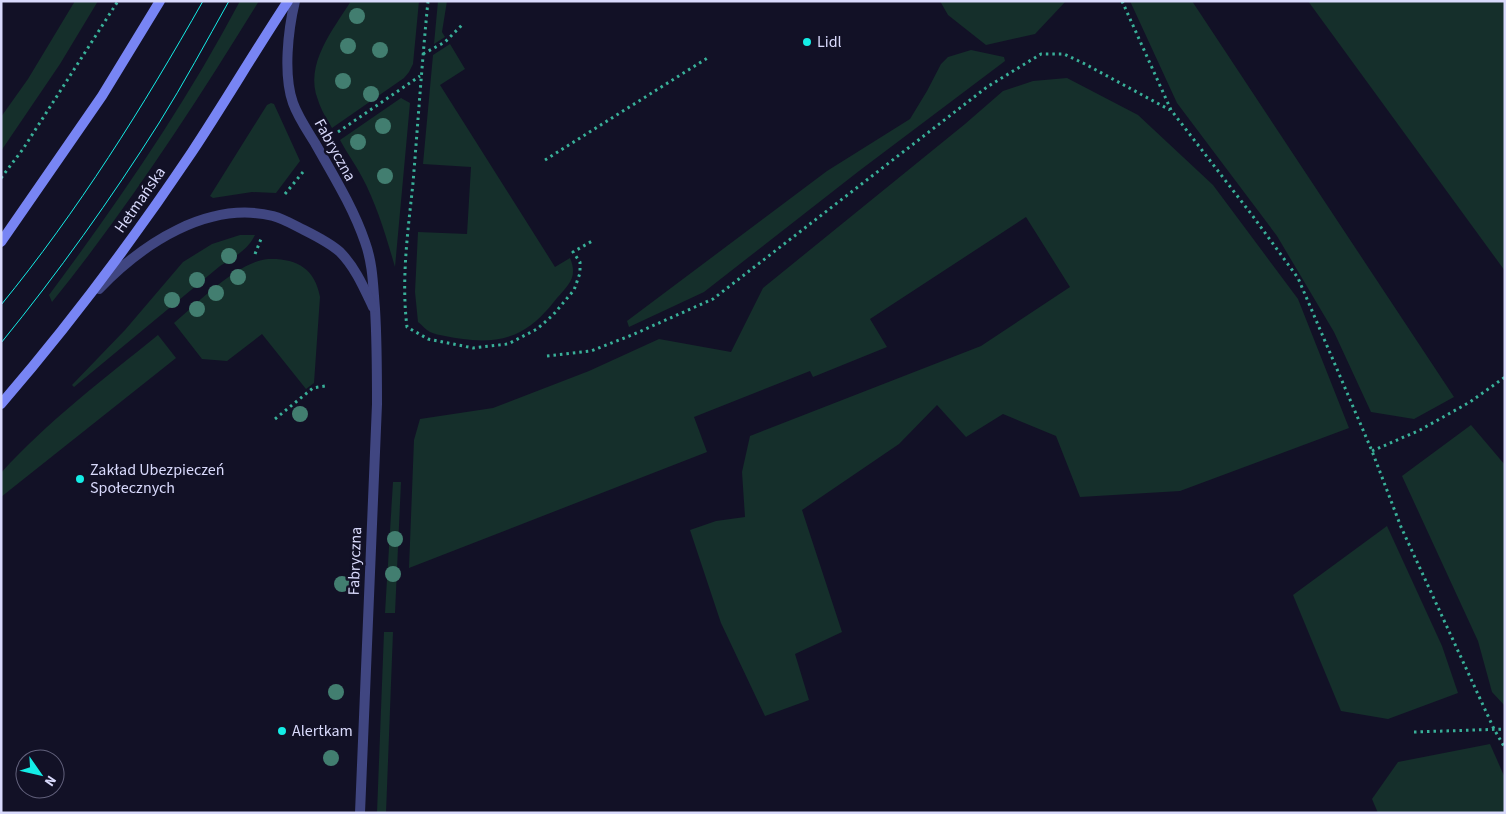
<svg xmlns="http://www.w3.org/2000/svg" width="1506" height="814" viewBox="0 0 1506 814" font-family="'Source Sans 3',sans-serif">
  <style>
    .green { fill: #152f2b }
    .lines { fill: none; stroke-linecap: round; stroke-linejoin: round }
    .path { stroke: #39b099; stroke-width: 3; stroke-dasharray: 2.5 4; stroke-linecap: butt }
    .street { stroke: #404681; stroke-width: 10 }
    .secondary { stroke: #7885f4; stroke-width: 10 }
    .tram { stroke: #14ede6; stroke-width: 1 }
    .tree { fill: #427e70 }
    .poi-dot { fill: #14ede6; stroke: #121126; stroke-width: 2 }
    .labels { text-anchor: middle; dominant-baseline: central; stroke-width: 5; stroke-linejoin: round; paint-order: stroke }
    .poi-label { font-size: 16px; fill: #d9dafc; stroke: #121126; text-anchor: start }
    .street-label { font-size: 16px; fill: #d9dafc; stroke: #121126 }
  </style>
  <rect width="100%" height="100%" fill="#121126"/>
  <g class="green">
    <path d="M 75,1 L 98,1 L 60,64 L 1,151 L 1,117 L 28,79 Z"/>
    <path d="M 240,1 L 259,1 C 195,105 128,208 52,302 L 49,295 C 119,201 185,105 240,1 Z"/>
    <path d="M 351,1 L 419,1 L 413,64 L 409,72 L 404,78 L 332,128 C 327,119 321,110 318,100 C 304,64 333,30 351,1 Z"/>
    <path d="M 438,1 L 447,1 L 442,32 L 445,37 L 434,44 Z"/>
    <path d="M 940,1 L 1066,1 L 1035,34 L 986,45 L 948,15 Z"/>
    <path d="M 1130,1 L 1192,1 L 1454,397 L 1414,419 L 1371,412 L 1334,332 L 1277,236 L 1177,103 Z"/>
    <path d="M 1308,1 L 1505,1 L 1505,271 Z"/>
    <path d="M 450,44 L 465,69 L 440,85 L 555,267 L 570,258 C 578,277 569,284 557,298 C 547,311 535,324 520,332 C 497,344 469,341 445,336 C 440,335 434,334 430,332 C 426,330 422,325 418,322 L 415,292 L 418,232 L 467,234 L 471,167 L 423,164 L 433,55 Z"/>
    <path d="M 971,50 L 1004,57 L 1005,61 L 859,171 L 704,292 L 629,327 L 627,321 L 827,171 L 910,119 L 927,91 L 941,64 L 948,57 Z"/>
    <path d="M 1067,78 L 1138,115 L 1213,185 L 1298,299 L 1349,428 L 1180,491 L 1080,497 L 1056,436 L 1003,414 L 966,437 L 937,405 L 899,444 L 802,510 L 842,632 L 795,654 L 809,700 L 765,716 L 721,623 L 690,530 L 716,521 L 745,517 L 742,472 L 750,436 L 981,346 L 1070,287 L 1026,217 L 870,319 L 887,347 L 813,377 L 810,371 L 694,417 L 707,452 L 409,568 L 414,440 L 420,419 L 493,408 L 589,371 L 659,339 L 731,352 L 763,288 L 965,124 L 1003,91 L 1033,81 Z"/>
    <path d="M 401,98 L 410,103 L 395,267 C 386,236 377,205 362,177 C 355,164 347,153 340,140 Z"/>
    <path d="M 271,103 L 274,104 L 300,161 L 276,193 L 252,192 L 213,198 L 210,196 L 267,105 Z"/>
    <path d="M 240,235 L 255,235 C 247,251 234,257 220,266 L 74,387 L 72,385 L 125,330 L 183,262 L 212,244 Z"/>
    <path d="M 268,259 C 296,258 315,268 320,297 L 314,383 L 306,389 L 262,334 L 227,361 L 202,359 L 174,323 C 198,303 237,262 268,259 Z"/>
    <path d="M 158,335 L 176,358 L 1,497 L 1,473 C 48,421 104,379 158,335 Z"/>
    <path d="M 1471,425 L 1505,465 L 1505,706 L 1492,692 L 1478,641 L 1402,476 Z"/>
    <path d="M 393,482 L 401,482 L 395,613 L 385,613 Z"/>
    <path d="M 1387,526 L 1442,646 L 1458,693 L 1388,719 L 1341,711 L 1293,595 Z"/>
    <path d="M 384,632 L 393,632 L 386,813 L 377,813 Z"/>
    <path d="M 1490,744 L 1505,778 L 1505,813 L 1378,813 L 1372,799 L 1398,762 Z"/>
  </g>
  <g class="lines">
    <g class="path">
      <path d="M 428,1 C 422,62 418,122 413,183 C 408,231 401,279 407,327 L 428,339 L 473,348 L 508,344 L 537,329 L 553,315 L 574,290 L 580,273 L 580,262 L 573,252 L 594,240"/>
      <path d="M 1122,1 L 1171,110 L 1252,215 L 1298,278 L 1372,451 L 1401,527 L 1494,729 L 1505,748"/>
      <path d="M 423,54 L 445,42 L 462,25"/>
      <path d="M 338,132 L 420,76"/>
      <path d="M 545,160 L 709,57"/>
      <path d="M 1,178 L 23,149 L 118,1"/>
      <path d="M 285,194 L 303,172"/>
      <path d="M 255,254 L 261,239"/>
      <path d="M 547,356 L 591,351 L 632,335 L 713,299 L 987,87 L 1041,54 L 1064,54 L 1085,64 L 1170,110"/>
      <path d="M 275,419 L 313,388 L 325,386"/>
      <path d="M 1372,451 L 1420,430 L 1470,402 L 1505,377"/>
      <path d="M 1414,732 L 1505,729"/>
    </g>
    <g class="street">
      <path d="M 295,1 C 288,30 283,75 293,103 C 298,117 307,130 315,143 C 333,175 353,207 365,242 C 373,264 373,286 375,309 C 377,341 377,372 377,404 L 360,813"/>
      <path d="M 99,289 C 142,244 208,200 273,216 C 284,219 294,225 304,230 C 316,236 330,243 340,252 C 355,267 364,288 373,307"/>
    </g>
    <g class="secondary">
      <path d="M 1,242 L 102,96 L 160,1"/>
      <path d="M 1,404 C 70,324 133,240 192,152 C 225,102 255,51 288,1"/>
    </g>
    <g class="tram">
      <path d="M 1,305 C 78,211 143,107 203,1"/>
      <path d="M 1,343 C 58,273 111,199 159,123 C 184,83 206,42 229,1"/>
    </g>
  </g>
  <g class="tree">
    <circle cx="357" cy="16" r="8"/>
    <circle cx="348" cy="46" r="8"/>
    <circle cx="380" cy="50" r="8"/>
    <circle cx="343" cy="81" r="8"/>
    <circle cx="371" cy="94" r="8"/>
    <circle cx="383" cy="126" r="8"/>
    <circle cx="358" cy="142" r="8"/>
    <circle cx="385" cy="176" r="8"/>
    <circle cx="229" cy="256" r="8"/>
    <circle cx="238" cy="277" r="8"/>
    <circle cx="197" cy="280" r="8"/>
    <circle cx="216" cy="293" r="8"/>
    <circle cx="172" cy="300" r="8"/>
    <circle cx="197" cy="309" r="8"/>
    <circle cx="300" cy="414" r="8"/>
    <circle cx="395" cy="539" r="8"/>
    <circle cx="393" cy="574" r="8"/>
    <circle cx="342" cy="584" r="8"/>
    <circle cx="336" cy="692" r="8"/>
    <circle cx="331" cy="758" r="8"/>
  </g>
  <g class="poi-dot">
    <circle cx="807" cy="42" r="5"/>
    <circle cx="80" cy="479" r="5"/>
    <circle cx="282" cy="731" r="5"/>
  </g>
  <g class="labels">
    <g class="poi-label">
      <text x="817" y="42">Lidl</text>
      <text x="90" y="470">Zakład Ubezpieczeń<tspan x="90" dy="18">Społecznych</tspan></text>
      <text x="292" y="731">Alertkam</text>
    </g>
    <g class="street-label">
      <text transform="translate(335 150) rotate(61)">Fabryczna</text>
      <text transform="translate(140 200) rotate(-55)">Hetmańska</text>
      <text transform="translate(355 561) rotate(-88)">Fabryczna</text>
    </g>
  </g>
  <rect width="1506" height="814" fill="none" stroke="#d9dafc" stroke-width="5"/>
  <g transform="translate(40 774) rotate(124)"><circle r="24" fill="#121126" stroke="#62617c"/>
  <path d="M0-4L9 19L0 12L-9 19Z" fill="#14ede6"/>
  <text y="-8" font-size="14" font-weight="bold" text-anchor="middle" fill="#d9dafc">N</text>
  </g>
</svg>
